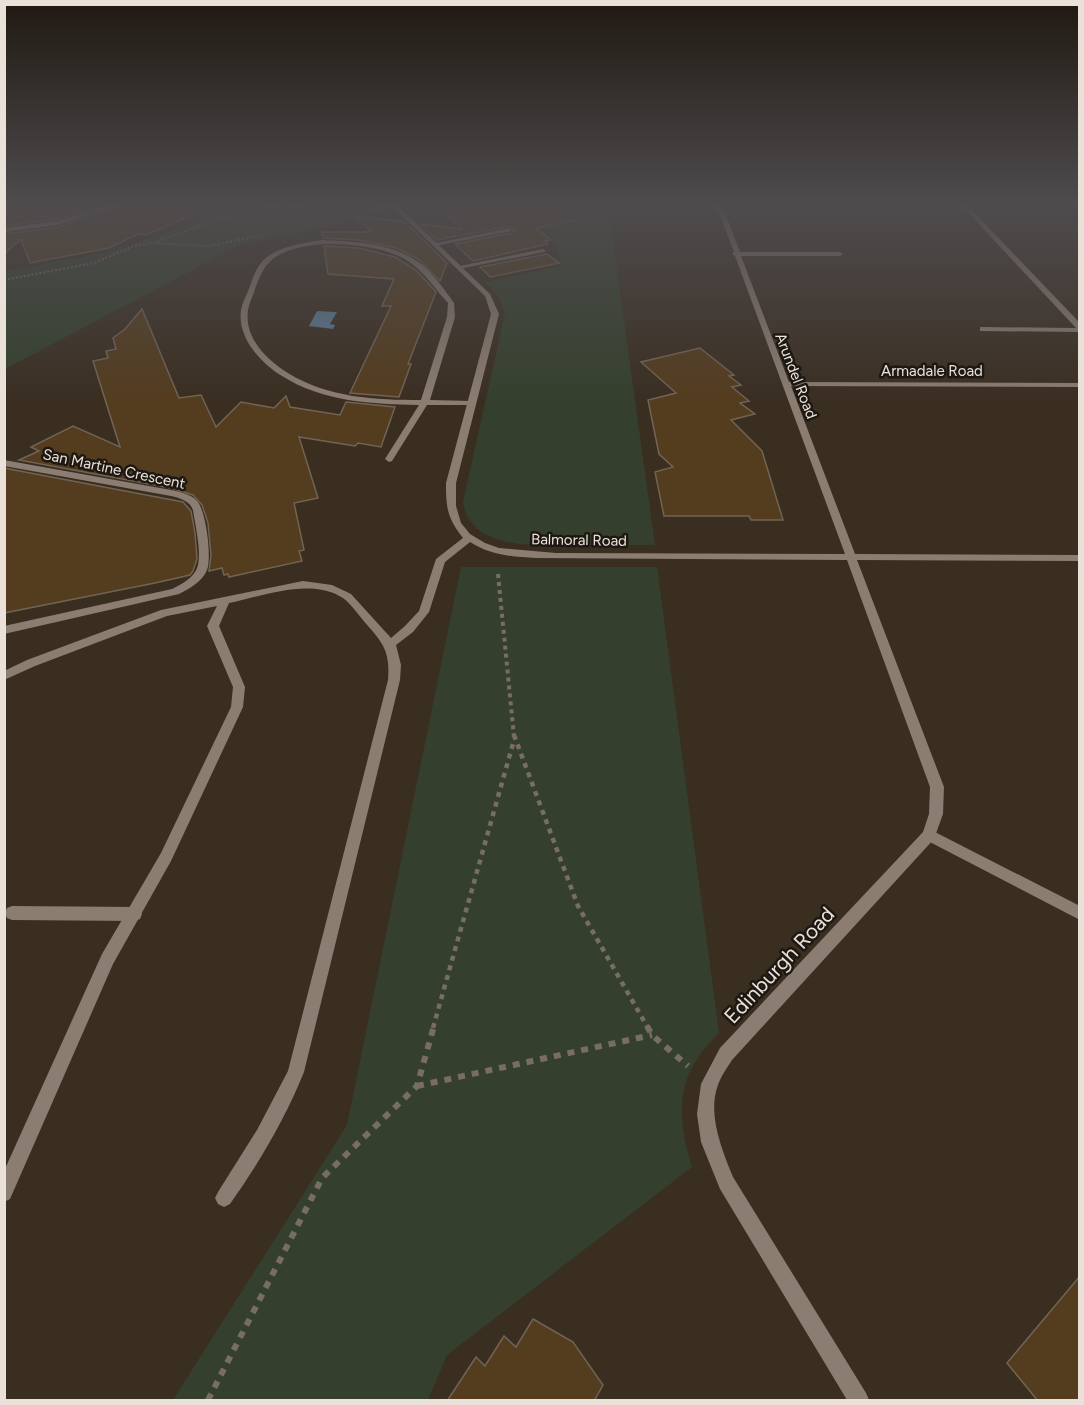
<svg xmlns="http://www.w3.org/2000/svg" width="1084" height="1405" viewBox="0 0 1084 1405" font-family="Figtree,sans-serif">
  <style>
    .green { fill: #34402d }
    .water { fill: #5c7c97 }
    .building { fill: #543c1e; stroke: #716455; stroke-width: 1.5 }
    .lines { fill: none; stroke-linecap: round; stroke-linejoin: round }
    .path-far3 { stroke: #786d62; stroke-width: 2; stroke-dasharray: 2 2; stroke-linecap: butt }
    .path-far2 { stroke: #786d62; stroke-width: 4; stroke-dasharray: 4 4; stroke-linecap: butt }
    .path-far1 { stroke: #786d62; stroke-width: 4.5; stroke-dasharray: 5 5; stroke-linecap: butt }
    .path { stroke: #786d62; stroke-width: 6; stroke-dasharray: 7 7; stroke-linecap: butt }
    .service { fill: #8c7d72; fill-rule: evenodd }
    .minor { fill: #8c7d72; fill-rule: evenodd }
    .labels { text-anchor: middle; dominant-baseline: central; stroke-width: 5; stroke-linejoin: round; paint-order: stroke }
    .far-street-label { font-size: 15px; fill: #eae2d9; stroke: #1d1812 }
    .near-street-label { font-size: 21px; fill: #eae2d9; stroke: #1d1812 }
  </style>
  <rect width="100%" height="100%" fill="#3a2e21"/>
  <g class="green">
    <path d="M 219,205 L 370,205 L 358,208 L 370,218 L 242,244 L 5,369 L 5,271 L 108,252 L 184,227 Z"/>
    <path d="M 514,205 L 608,205 L 655,545 C 629,545 603,545 577,545 C 539,545 471,552 463,502 L 505,313 L 498,296 L 485,282 L 562,266 L 552,235 Z"/>
    <path d="M 461,567 L 657,567 L 719,1033 C 676,1074 675,1113 692,1167 L 447,1355 L 428,1400 L 173,1400 L 347,1125 Z"/>
  </g>
  <path class="water" d="M 317,311 L 337,312 L 330,324 L 335,325 L 333,329 L 309,326 Z"/>
  <g class="building">
    <path d="M 4,205 L 101,205 L 57,219 L 4,226 Z"/>
    <path d="M 120,205 L 215,205 L 146,235 L 138,234 L 109,248 L 30,263 L 21,239 L 4,254 L 4,234 L 59,227 Z"/>
    <path d="M 438,205 L 575,205 L 576,220 L 536,228 L 551,240 L 545,241 L 548,244 L 473,261 L 455,244 L 512,233 L 514,230 L 510,226 L 437,240 L 420,224 L 462,229 Z"/>
    <path d="M 356,216 L 405,222 L 447,263 L 440,281 L 418,259 L 396,248 L 359,240 L 323,238 L 322,232 L 371,232 Z"/>
    <path d="M 324,246 L 359,248 L 395,257 L 416,270 L 436,292 L 408,364 L 411,364 L 399,397 L 350,393 L 391,306 L 382,306 L 394,279 L 328,274 Z"/>
    <path d="M 547,254 L 559,263 L 490,277 L 480,267 Z"/>
    <path d="M 142,309 L 179,398 L 201,395 L 216,427 L 241,402 L 274,408 L 286,396 L 290,407 L 340,415 L 346,402 L 395,407 L 381,447 L 358,443 L 355,446 L 299,437 L 318,498 L 294,503 L 304,550 L 299,551 L 302,561 L 229,577 L 228,574 L 224,575 L 222,568 L 209,571 L 211,555 L 208,523 L 202,505 L 193,495 L 171,488 L 19,460 L 39,451 L 31,447 L 73,426 L 120,447 L 93,361 L 108,358 L 106,351 L 116,349 L 113,338 L 125,329 Z"/>
    <path d="M 700,348 L 734,375 L 729,376 L 741,385 L 732,387 L 749,401 L 740,403 L 755,414 L 731,420 L 762,451 L 783,520 L 751,520 L 749,516 L 664,516 L 655,472 L 673,467 L 659,454 L 648,400 L 676,393 L 641,362 Z"/>
    <path d="M 4,468 L 183,502 L 191,511 L 195,533 L 197,559 L 193,571 L 190,575 L 155,583 L 4,613 Z"/>
    <path d="M 1080,1276 L 1080,1401 L 1038,1401 L 1007,1363 Z"/>
    <path d="M 533,1319 L 573,1342 L 603,1385 L 594,1401 L 447,1401 L 476,1357 L 485,1366 L 504,1336 L 516,1347 Z"/>
  </g>
  <g class="lines">
    <g class="path-far3">
      <path d="M 280,205 L 328,211 L 351,210"/>
      <path d="M 157,241 L 223,218 L 280,205"/>
      <path d="M 4,280 L 94,263 L 134,246 L 152,243 L 210,246 L 261,235"/>
    </g>
    <path class="path-far2" d="M 498,574 L 514,737"/>
    <g class="path-far1">
      <path d="M 514,735 L 578,906 L 648,1028"/>
      <path d="M 433,1028 L 514,740"/>
    </g>
    <g class="path">
      <path d="M 647,1026 L 652,1035 L 688,1066"/>
      <path d="M 417,1086 L 652,1035"/>
      <path d="M 208,1400 L 322,1178 L 417,1086 L 434,1026"/>
    </g>
    <g class="service">
      <path d="M 510,228 L 512,231 L 434,246 L 431,244 Z"/>
      <path d="M 322,240 C 354,241 389,243 417,261 C 432,271 444,289 454,303 L 455,317 L 430,400 L 472,401 L 476,403 L 472,405 L 427,405 L 392,461 L 389,462 L 385,459 L 419,405 C 372,404 323,402 282,376 C 261,363 237,338 241,310 C 242,303 246,296 249,289 C 253,277 258,262 270,255 C 286,245 304,243 322,240 ZM 322,244 C 353,244 393,246 417,268 C 428,278 437,291 448,303 L 447,317 L 421,400 C 376,400 328,398 288,373 C 267,360 244,338 248,310 C 249,303 253,296 255,289 C 259,278 264,265 274,258 C 289,248 305,246 322,244 Z"/>
      <path d="M 543,249 L 545,250 L 545,252 L 458,269 L 455,267 Z"/>
      <path d="M 929,829 L 1080,906 L 1080,920 L 924,839 L 922,835 L 924,831 Z"/>
      <path d="M 12,906 L 135,907 L 140,909 L 142,914 L 140,919 L 135,921 L 12,920 L 7,918 L 5,913 L 7,908 Z"/>
    </g>
    <g class="minor">
      <path d="M 109,205 L 118,205 L 58,225 L 4,232 L 4,228 L 57,221 Z"/>
      <path d="M 383,205 L 397,205 L 490,294 L 499,314 L 456,483 L 456,506 L 461,523 L 470,534 L 485,543 L 499,548 L 556,553 L 845,554 L 735,256 L 732,254 L 734,252 L 716,205 L 722,205 L 740,252 L 840,252 L 843,254 L 840,256 L 741,256 L 789,382 L 1080,383 L 1080,387 L 791,386 L 855,554 L 1080,555 L 1080,561 L 857,560 L 944,787 L 943,814 L 934,839 L 732,1060 C 727,1068 721,1076 718,1085 C 707,1114 722,1150 733,1177 L 866,1393 L 869,1400 L 847,1400 L 720,1189 L 701,1142 L 697,1114 L 701,1084 L 720,1048 L 923,832 L 929,814 L 930,787 L 847,560 L 536,558 C 513,557 490,555 470,542 L 445,562 L 429,612 L 413,632 L 396,645 L 401,665 L 400,680 L 304,1072 C 285,1119 259,1163 230,1204 L 224,1207 L 218,1204 L 215,1198 L 218,1192 L 257,1130 L 288,1071 L 388,680 C 390,654 385,645 368,626 C 360,617 352,605 343,598 C 312,577 262,596 229,603 L 219,626 L 245,687 L 243,707 L 171,861 L 113,964 L 10,1199 L 4,1202 L 4,1171 L 102,954 L 161,853 L 231,707 L 233,687 L 207,626 L 217,606 L 167,616 L 35,666 L 4,680 L 4,671 L 27,660 L 161,610 L 303,581 L 332,585 L 351,594 L 391,638 L 405,626 L 419,611 L 436,559 L 463,538 C 447,518 446,507 446,483 L 491,314 L 485,296 L 393,207 L 371,211 L 368,209 Z"/>
      <path d="M 961,205 L 967,205 L 1080,323 L 1080,332 L 980,331 L 980,327 L 983,327 L 1076,328 Z"/>
      <path d="M 4,460 L 171,490 C 180,492 191,494 197,501 C 206,510 212,558 207,570 C 202,582 190,588 179,594 L 4,634 L 4,626 L 172,589 C 180,585 190,580 195,572 C 204,560 195,525 193,510 C 190,501 180,498 171,496 L 4,466 Z"/>
    </g>
  </g>
  <linearGradient id="sky" x2="0" y2="1"><stop stop-color="#201912"/><stop offset="0.51" stop-color="#4f4c4e"/><stop offset="1" stop-color="#4f4c4e" stop-opacity="0"/></linearGradient>
  <rect width="1084" height="402" fill="url(#sky)"/>
  <g class="labels">
    <g class="far-street-label">
      <text x="932" y="371">Armadale Road</text>
      <text transform="translate(796 376) rotate(69)">Arundel Road</text>
      <text transform="translate(114 469) rotate(12)">San Martine Crescent</text>
      <text transform="translate(579 540) rotate(1)">Balmoral Road</text>
    </g>
    <g class="near-street-label">
      <text transform="translate(779 965) rotate(-47)">Edinburgh Road</text>
    </g>
  </g>
  <rect width="1084" height="1405" fill="none" stroke="#eae2d9" stroke-width="12"/>
</svg>
